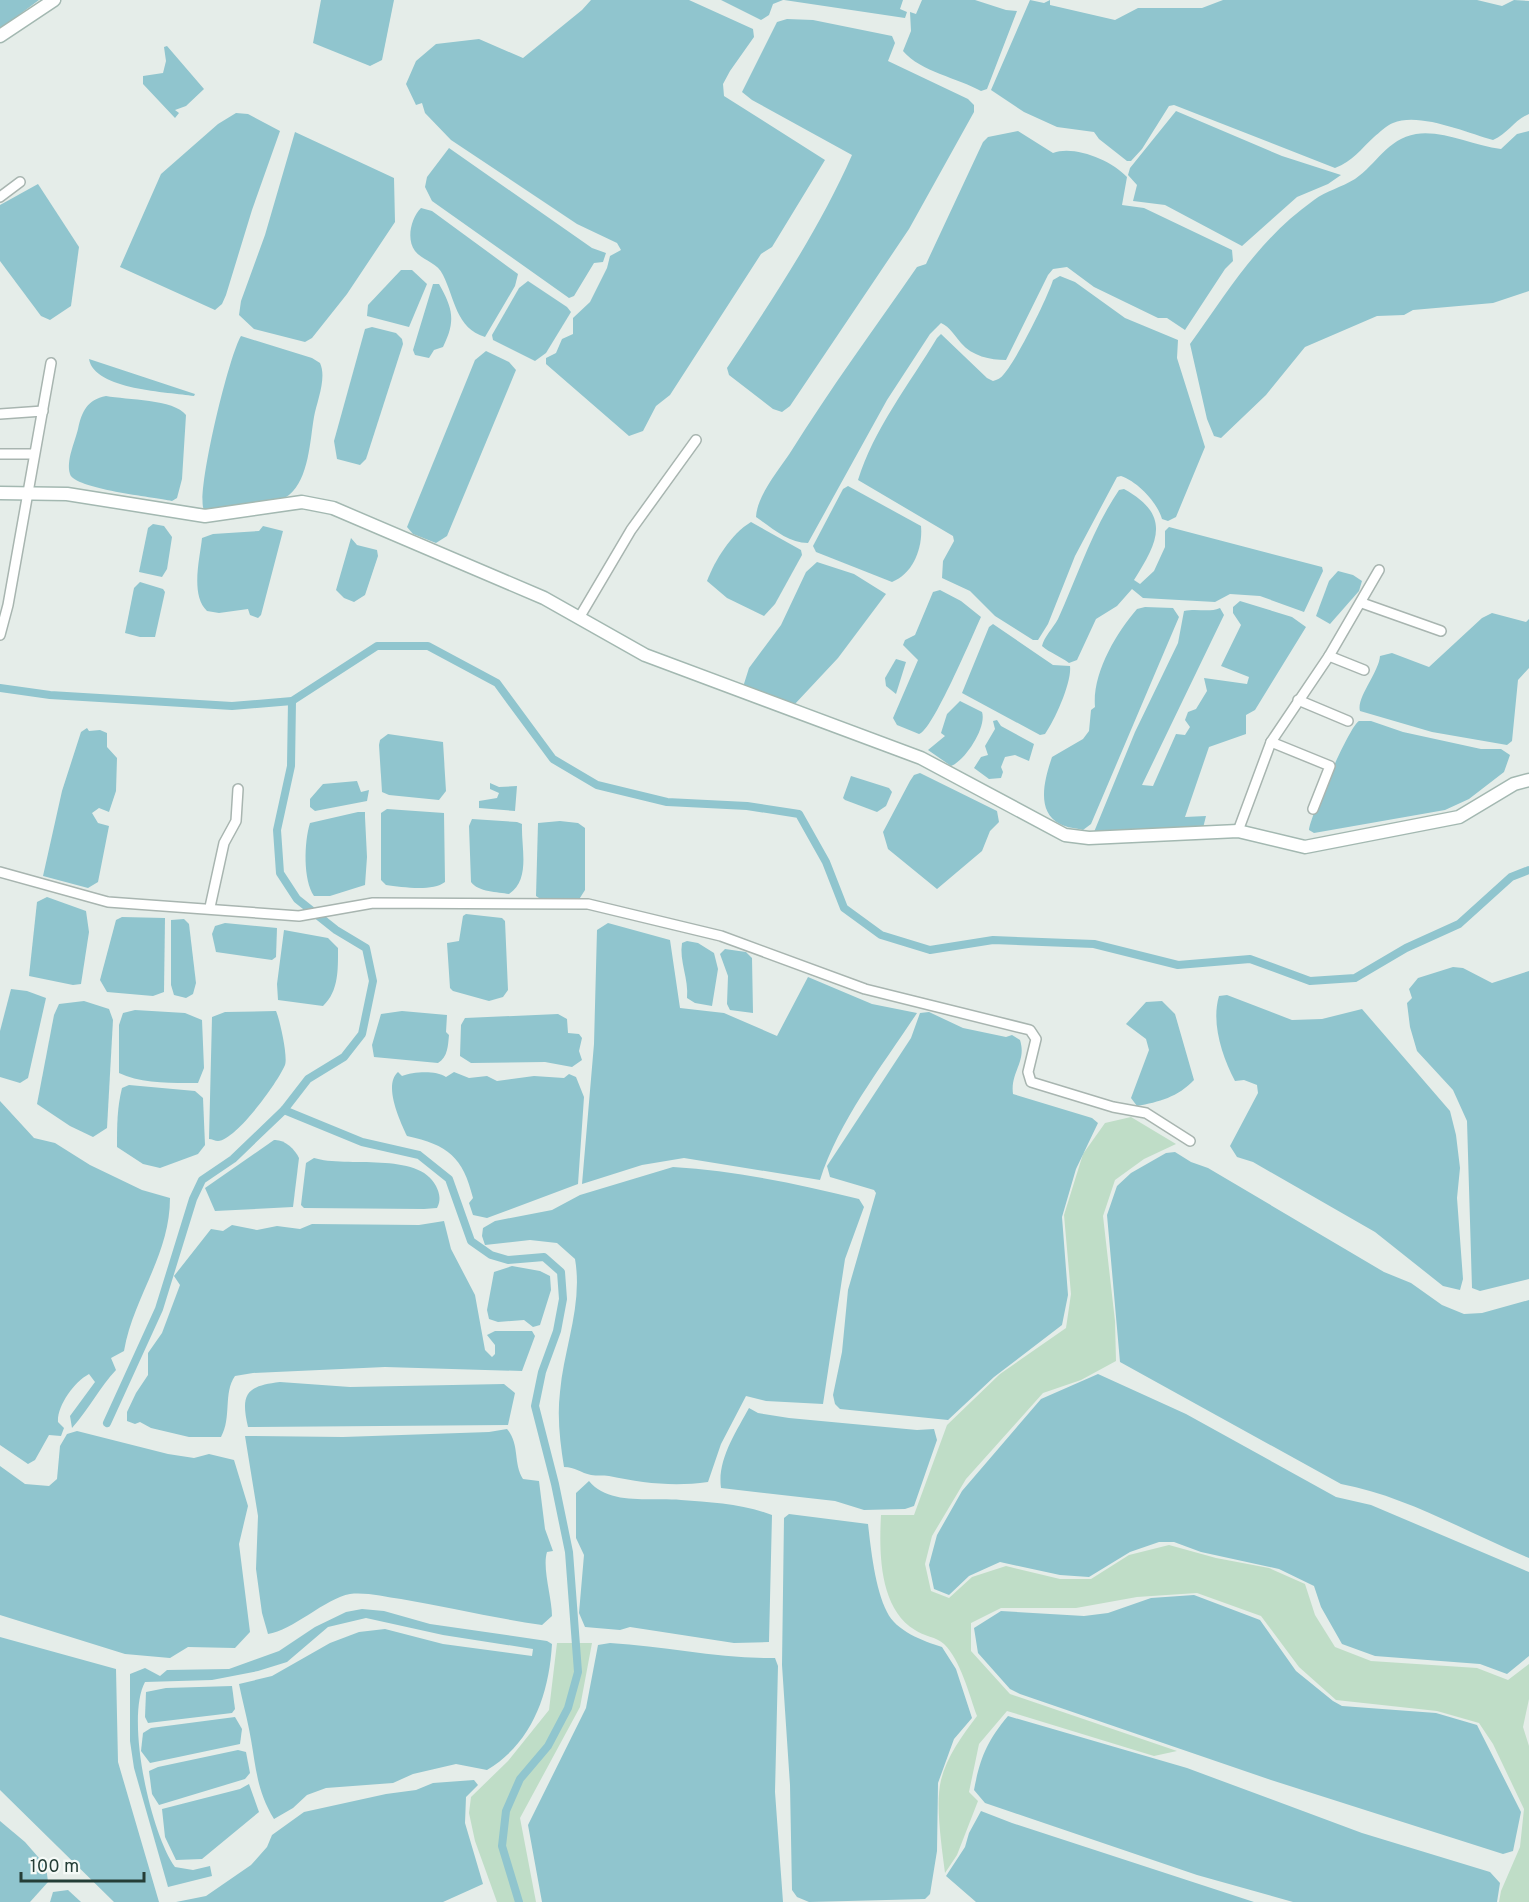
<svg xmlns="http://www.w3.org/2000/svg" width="1529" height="1902" viewBox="0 0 1529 1902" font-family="Overpass,sans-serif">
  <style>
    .green { fill: #bfddc7 }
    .water { fill: #90c5ce }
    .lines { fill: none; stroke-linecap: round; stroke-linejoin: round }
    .canal { stroke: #90c5ce; stroke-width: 8 }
    .street-casing { stroke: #a8b5b0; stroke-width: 12 }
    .secondary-casing { stroke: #a3b8b1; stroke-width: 15 }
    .street { stroke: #fff; stroke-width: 9 }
    .secondary { stroke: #fff; stroke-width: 12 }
  </style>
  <rect width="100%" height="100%" fill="#e5ede9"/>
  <g class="green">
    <path d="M 1131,1117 L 1176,1144 L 1144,1159 L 1115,1180 L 1103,1216 L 1115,1321 L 1116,1361 L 1081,1380 L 1043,1393 L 966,1479 L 932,1536 L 925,1564 L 931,1591 L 949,1598 L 972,1577 L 1006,1566 L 1060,1579 L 1091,1579 L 1129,1555 L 1169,1545 L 1216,1558 L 1269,1568 L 1305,1584 L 1315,1615 L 1335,1647 L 1371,1661 L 1477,1668 L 1508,1680 L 1529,1664 L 1529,1699 L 1523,1727 L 1529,1746 L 1529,1902 L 1499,1902 L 1501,1891 L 1520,1847 L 1524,1809 L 1493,1744 L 1479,1723 L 1437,1711 L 1336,1700 L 1299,1667 L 1261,1616 L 1197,1593 L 1137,1597 L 1076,1608 L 1001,1608 L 971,1623 L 971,1651 L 1010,1694 L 1177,1751 L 1154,1756 L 1007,1711 L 979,1744 L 969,1792 L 978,1801 L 957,1855 L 945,1873 C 942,1848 935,1805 941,1780 C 947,1756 962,1736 977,1716 C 969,1694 961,1661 944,1644 C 937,1637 923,1636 915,1630 C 879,1608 879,1552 881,1515 L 914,1515 L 947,1425 L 1000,1374 L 1066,1328 L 1071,1294 L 1064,1215 L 1083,1154 L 1105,1123 Z"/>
    <path d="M 557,1643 L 592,1643 L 580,1707 L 520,1818 L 536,1902 L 497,1902 L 475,1841 L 469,1813 L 471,1797 L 508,1761 L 549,1710 Z"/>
  </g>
  <g class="water">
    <path d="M 0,0 L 39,0 L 0,29 Z"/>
    <path d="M 321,0 L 394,0 L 382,60 L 370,66 L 313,43 Z"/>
    <path d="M 591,0 L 689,0 L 753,29 L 754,37 L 730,71 L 723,84 L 724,96 L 825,160 L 772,247 L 761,254 L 670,395 L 656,406 L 643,431 L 629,436 L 546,364 L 546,358 L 556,353 L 562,339 L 573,334 L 573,318 L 590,302 L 607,268 L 610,256 L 621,250 L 617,243 L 577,224 L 451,140 L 425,113 L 422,103 L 416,105 L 406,84 L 416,61 L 436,44 L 479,39 L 523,58 L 582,10 Z"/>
    <path d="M 721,0 L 783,0 L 773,4 L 769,15 L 761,20 Z"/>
    <path d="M 784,0 L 903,0 L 900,9 L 907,12 L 905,18 Z"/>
    <path d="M 922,0 L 975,0 L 1006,10 L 1017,11 L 987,89 L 981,91 C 958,78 921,72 903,51 L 911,31 L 910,12 L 916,14 Z"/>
    <path d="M 1030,0 L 1044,3 L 1050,0 L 1050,5 L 1115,20 L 1138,8 L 1202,8 L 1223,0 L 1477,0 L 1502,6 L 1514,0 L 1529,1 L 1529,114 C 1514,120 1508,134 1493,140 C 1466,133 1420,112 1393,123 C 1387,125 1379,133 1374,137 C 1360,150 1353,161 1335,168 L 1174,105 L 1169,106 L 1142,149 L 1131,161 L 1127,161 L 1099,139 L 1094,132 L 1057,127 L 1024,112 L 991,90 Z"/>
    <path d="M 787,19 L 813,20 L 892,36 L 895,43 L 888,61 L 968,99 L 974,105 L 974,112 L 909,229 L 790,406 L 782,412 L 773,409 L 729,375 L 727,368 C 772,300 819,230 852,155 L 752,100 L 742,92 L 777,22 Z"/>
    <path d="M 167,46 L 204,89 L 186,106 L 175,110 L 179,113 L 175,118 L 143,84 L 143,76 L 163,73 L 166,61 L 164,47 Z"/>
    <path d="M 1176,111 L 1282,156 L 1341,175 L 1328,184 L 1297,197 L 1242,246 L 1165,205 L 1133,201 L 1137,185 L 1128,175 L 1130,168 Z"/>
    <path d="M 236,113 L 248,114 L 280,131 L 252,210 L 226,295 L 222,304 L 215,310 L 120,267 L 161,174 L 218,124 Z"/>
    <path d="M 1018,131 L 1053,153 C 1074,145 1111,160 1127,177 L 1122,205 L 1144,208 L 1232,250 L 1233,261 L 1225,269 L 1185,330 L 1167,318 L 1158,318 L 1094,287 L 1067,267 L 1053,269 L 1048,275 L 1006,360 C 990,360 972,356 961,343 C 955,336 950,327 941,323 L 930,334 L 887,400 L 808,543 C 788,543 772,528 756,517 C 757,496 778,471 790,453 C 830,389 874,329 917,267 L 926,264 L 983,142 L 988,137 Z"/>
    <path d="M 1529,131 L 1529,291 L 1493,303 L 1413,310 L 1404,315 L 1377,316 L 1305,347 L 1266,395 L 1221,438 L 1214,436 L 1207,419 L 1190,344 C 1229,290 1258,240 1314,200 C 1326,191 1342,187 1355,179 C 1377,164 1387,139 1416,134 C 1444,130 1473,146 1501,149 L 1517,134 Z"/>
    <path d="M 295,132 L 394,178 L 395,222 L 347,294 L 312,338 L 305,342 L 254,329 L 239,315 L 241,301 L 265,235 Z"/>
    <path d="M 449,148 L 592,248 L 606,253 L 603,262 L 594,263 L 574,296 L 569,298 L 432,201 L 425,187 L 427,177 Z"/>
    <path d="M 38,184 L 79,247 L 71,306 L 50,320 L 41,316 L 0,261 L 0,205 Z"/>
    <path d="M 421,208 L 432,211 L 518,274 L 515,286 L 485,337 C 456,328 455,299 443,275 C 437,262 423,261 415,251 C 406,239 411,218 421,208 Z"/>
    <path d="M 401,270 L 412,270 L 427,284 L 409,327 L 367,316 L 368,305 Z"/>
    <path d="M 1060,276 L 1075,282 L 1125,318 L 1178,340 L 1177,358 L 1205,447 L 1176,517 L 1168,521 L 1162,519 C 1157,502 1138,482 1121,476 L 1117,477 L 1075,556 L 1048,624 L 1038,640 L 1033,640 L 995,616 L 970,591 L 942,578 L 943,561 L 954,541 L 953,536 L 858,480 C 873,430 910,383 937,338 L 941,334 L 987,378 L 993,381 C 997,380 1001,378 1004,374 C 1017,359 1047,299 1053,280 Z"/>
    <path d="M 528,281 L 567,307 L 571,312 L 546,353 L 535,361 L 493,340 L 492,335 L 519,288 Z"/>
    <path d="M 433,284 L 439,284 C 453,309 456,321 443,347 L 434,350 L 429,358 L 415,355 L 413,350 Z"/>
    <path d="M 372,327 L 396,333 L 402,339 L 403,344 L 366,459 L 360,465 L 337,459 L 334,441 L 365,329 Z"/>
    <path d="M 241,336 L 312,358 L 320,363 C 327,378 317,401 314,417 C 310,440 309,479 289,495 C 273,507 225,508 204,510 C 195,495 229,355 241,336 Z"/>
    <path d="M 486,351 L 509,362 L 516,370 L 447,536 L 436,543 L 413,534 L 407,527 L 475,360 Z"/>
    <path d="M 89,359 L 195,394 L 194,396 C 169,392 94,390 89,359 Z"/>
    <path d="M 106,396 C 127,400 174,399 186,415 L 182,479 L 177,498 L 172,501 C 154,497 74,489 70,474 C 66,460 75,442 78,429 C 82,411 87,400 106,396 Z"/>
    <path d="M 848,486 L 921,526 C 923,548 913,574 892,582 L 816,552 L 813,546 L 843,489 Z"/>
    <path d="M 1124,489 C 1173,516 1157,543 1134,580 L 1140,584 L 1154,571 L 1165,547 L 1165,531 L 1169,527 L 1322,567 L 1323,571 L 1304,612 L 1260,596 L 1230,594 L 1215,602 L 1143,598 L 1132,589 L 1117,606 L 1096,619 L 1077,660 L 1069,663 C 1060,656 1050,653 1042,646 C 1044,637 1053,628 1058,619 C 1078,575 1092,530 1119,490 Z"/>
    <path d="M 751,522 L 801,550 L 802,555 L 775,604 L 764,616 L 727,598 L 707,581 C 715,560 731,534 751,522 Z"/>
    <path d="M 153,524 L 164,526 L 172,537 L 167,569 L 162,577 L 139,572 L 148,528 Z"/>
    <path d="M 263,526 L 283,531 L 261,615 L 258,618 L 250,615 L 248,609 L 219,613 L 207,611 C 190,595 200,558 202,538 L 213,534 L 259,531 Z"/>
    <path d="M 351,538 L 357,545 L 377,550 L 378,556 L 365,595 L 354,602 L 344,598 L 336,590 Z"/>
    <path d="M 817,562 L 854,574 L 886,594 L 838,658 L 794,705 L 743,687 L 749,668 L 781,625 L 806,572 Z"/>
    <path d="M 1338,571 L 1353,575 L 1362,581 L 1359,591 L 1330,624 L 1316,616 L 1329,581 Z"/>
    <path d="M 140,582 L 163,589 L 165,592 L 155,637 L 140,637 L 125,633 L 134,588 Z"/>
    <path d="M 940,590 L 961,601 L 981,617 C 973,634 932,732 919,734 L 897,725 L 893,718 L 918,660 L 903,645 L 905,640 L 915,635 L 933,592 Z"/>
    <path d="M 1240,601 L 1292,617 L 1306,627 L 1255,710 L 1246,715 L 1246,734 L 1209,747 L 1185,817 L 1206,816 L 1203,828 L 1094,832 L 1135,732 L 1178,643 L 1184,611 C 1198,608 1208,613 1220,608 L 1224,615 L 1142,785 L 1153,786 L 1176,734 L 1185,735 L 1190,727 L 1185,720 L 1188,712 L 1196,709 L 1207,691 L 1204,678 L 1247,684 L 1249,677 L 1221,666 L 1241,625 L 1233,613 L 1233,607 Z"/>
    <path d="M 1145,607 L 1173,608 L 1179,617 L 1091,824 L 1083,830 C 1076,828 1067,828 1060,824 C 1035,811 1045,778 1052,757 L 1083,739 L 1089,731 L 1091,710 L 1095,707 C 1092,674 1116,633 1137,609 Z"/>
    <path d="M 1492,613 L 1526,622 L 1529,619 L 1529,668 L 1518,680 L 1512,741 L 1507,745 L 1432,732 L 1360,711 C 1356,698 1379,672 1380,656 L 1392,653 L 1429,667 L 1482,618 Z"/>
    <path d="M 993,624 L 1053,665 L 1070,666 C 1072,682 1055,720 1045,734 L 1040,735 L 962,693 L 989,627 Z"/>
    <path d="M 896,659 L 906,662 L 896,694 L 886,686 L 885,678 Z"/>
    <path d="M 960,701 L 982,712 C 987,727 965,761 951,766 L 928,750 L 945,736 L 941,733 L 947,714 Z"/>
    <path d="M 997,720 L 1001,726 L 1034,744 L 1029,761 L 1015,755 L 1005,757 L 1001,767 L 1003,772 L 1001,778 L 989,779 L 974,768 L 981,757 L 988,755 L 985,746 L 995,729 L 993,721 Z"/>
    <path d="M 1359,721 L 1371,721 L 1403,732 L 1481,749 L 1501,749 L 1510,755 L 1504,772 L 1469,799 L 1445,810 L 1314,833 L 1309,830 C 1310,817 1350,725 1359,721 Z"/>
    <path d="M 87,728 L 89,731 L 100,730 L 107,733 L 107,747 L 117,758 L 116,791 L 109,812 L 99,808 L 92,813 L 98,823 L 109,826 L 98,882 L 88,888 L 43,876 L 62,791 L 81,732 Z"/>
    <path d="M 388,734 L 443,742 L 446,791 L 439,800 L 389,795 L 382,792 L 379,745 L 380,740 Z"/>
    <path d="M 920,773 L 997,811 L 999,822 L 990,831 L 982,851 L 937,889 L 888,849 L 883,832 L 910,781 L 914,775 Z"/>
    <path d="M 851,776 L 889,788 L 892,792 L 886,806 L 877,812 L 845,800 L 843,798 Z"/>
    <path d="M 357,781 L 361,792 L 369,790 L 367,801 L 315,811 L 310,807 L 310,799 L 323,784 Z"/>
    <path d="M 490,783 L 499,787 L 517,786 L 515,811 L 479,808 L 479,801 L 497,798 L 499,793 L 490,789 Z"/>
    <path d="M 387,809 L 444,813 L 445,882 C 432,892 402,887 386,885 L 381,880 L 381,813 Z"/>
    <path d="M 358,812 L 365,812 L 365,817 L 367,857 L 365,885 L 330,896 L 314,896 C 303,880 304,842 310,823 Z"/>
    <path d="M 472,819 L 517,822 L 522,824 C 521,848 531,879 509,894 C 498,892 478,892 471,882 L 469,826 Z"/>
    <path d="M 560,821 L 578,823 L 585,828 L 585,890 L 578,901 L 542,900 L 536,896 L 538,823 Z"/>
    <path d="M 47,897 L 86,911 L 89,932 L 81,984 L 73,985 L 29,976 L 37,902 Z"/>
    <path d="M 466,914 L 502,918 L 505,921 L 508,990 L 503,997 L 489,1001 L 453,991 L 450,988 L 447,943 L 459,941 L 463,916 Z"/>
    <path d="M 122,917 L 165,918 L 164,992 L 153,996 L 107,992 L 100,980 L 116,920 Z"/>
    <path d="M 184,919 L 189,924 L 196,983 L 193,994 L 186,998 L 174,995 L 171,985 L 171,920 Z"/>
    <path d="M 225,923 L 277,928 L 276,957 L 272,960 L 216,952 L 212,934 L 215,926 Z"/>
    <path d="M 608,923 L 670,940 L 680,1008 L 724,1013 L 777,1036 L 808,977 L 872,1004 L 917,1013 C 883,1065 839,1120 820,1180 L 684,1158 L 642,1165 L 582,1184 L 594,1044 L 597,930 Z"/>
    <path d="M 284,930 L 328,938 L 338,948 C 338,969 339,991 323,1006 L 278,1000 L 277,984 Z"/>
    <path d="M 687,941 L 698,943 L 714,953 L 718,969 L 712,1006 L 695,1003 L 687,998 C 689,979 679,961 682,943 Z"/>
    <path d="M 725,949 L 746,952 L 752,958 L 753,1013 L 730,1010 L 727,1004 L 728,976 L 720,954 Z"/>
    <path d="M 1453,967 L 1463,968 L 1492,983 L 1529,971 L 1529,1279 L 1480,1291 L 1472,1288 L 1467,1121 L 1453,1090 L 1417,1051 L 1410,1027 L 1407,1003 L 1412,998 L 1409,989 L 1418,978 Z"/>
    <path d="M 11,989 L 27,991 L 46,998 L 28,1078 L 20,1083 L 0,1077 L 0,1031 Z"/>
    <path d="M 1227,995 L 1292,1020 L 1322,1019 L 1362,1009 L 1450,1111 L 1456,1135 L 1460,1168 L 1457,1198 L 1463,1279 L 1460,1290 L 1443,1286 L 1375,1232 L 1253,1162 L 1237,1157 L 1230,1146 L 1258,1093 L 1257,1085 L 1244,1080 L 1235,1081 C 1222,1056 1211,1023 1219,996 Z"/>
    <path d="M 84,1001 L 109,1009 L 113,1020 L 107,1128 L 93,1137 L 70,1126 L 37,1104 L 54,1015 L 59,1004 Z"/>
    <path d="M 1162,1001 L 1175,1014 L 1194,1080 C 1178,1097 1159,1102 1137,1106 L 1131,1098 L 1149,1050 L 1146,1039 L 1126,1024 L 1146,1002 Z"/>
    <path d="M 135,1010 L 185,1013 L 202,1020 L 204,1068 L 198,1083 C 174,1083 141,1084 119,1073 L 119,1025 L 123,1013 Z"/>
    <path d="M 276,1011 C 280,1020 288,1057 285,1065 C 278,1082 237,1139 218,1141 C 215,1141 212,1139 209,1139 L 212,1017 L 225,1012 Z"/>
    <path d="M 402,1011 L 447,1015 L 446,1032 L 449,1035 C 448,1045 448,1057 438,1063 L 374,1057 L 372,1045 L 381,1014 Z"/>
    <path d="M 929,1012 L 963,1028 L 1006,1037 L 1012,1035 L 1020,1040 C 1027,1062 1010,1072 1013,1094 L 1092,1118 L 1098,1123 L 1076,1169 L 1062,1217 L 1068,1295 L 1062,1325 L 994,1377 L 948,1420 L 840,1409 L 835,1404 L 833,1395 L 842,1352 L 848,1290 L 876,1193 L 874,1190 L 830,1177 L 827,1166 L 911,1038 L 920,1013 Z"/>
    <path d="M 558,1014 L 567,1019 L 568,1033 L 579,1034 L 582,1038 L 579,1051 L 582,1060 L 572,1067 L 545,1062 L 471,1063 L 460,1056 L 461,1025 L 465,1018 Z"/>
    <path d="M 398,1072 L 402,1076 C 413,1072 435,1070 446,1077 L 454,1072 L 469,1078 L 487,1076 L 497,1081 L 534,1076 L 564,1078 L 569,1074 L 576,1077 L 584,1097 L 578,1184 L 487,1218 L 473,1215 L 469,1203 L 473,1198 C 463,1157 448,1145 407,1136 C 400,1121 383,1085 398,1072 Z"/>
    <path d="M 129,1085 L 195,1091 L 203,1098 L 205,1145 L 198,1154 L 160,1168 L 143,1164 L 117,1147 C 117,1126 117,1108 122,1088 Z"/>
    <path d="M 0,1101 L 34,1138 L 55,1143 L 90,1165 L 142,1190 L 170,1198 C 170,1255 133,1298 124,1351 L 111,1358 L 116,1370 C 100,1387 89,1409 72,1428 L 70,1416 L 95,1382 L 89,1374 C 74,1382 57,1406 58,1422 L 64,1428 L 61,1436 L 49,1435 L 35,1460 L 28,1464 L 0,1445 Z"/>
    <path d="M 274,1140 C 284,1139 295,1149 299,1158 L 293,1207 L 215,1211 L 205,1188 Z"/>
    <path d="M 1175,1152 L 1191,1162 L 1208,1168 L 1384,1272 L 1411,1283 L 1442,1305 L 1464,1314 L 1482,1313 L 1529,1300 L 1529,1558 C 1468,1533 1406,1496 1341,1484 L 1120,1362 L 1107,1215 L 1117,1186 L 1131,1173 L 1166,1153 Z"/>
    <path d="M 314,1158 C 346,1168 419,1151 436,1186 C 440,1194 441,1201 437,1208 L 424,1209 L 304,1208 L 301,1205 L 306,1163 Z"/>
    <path d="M 673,1167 C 737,1171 798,1184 859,1199 L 864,1207 L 845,1259 L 823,1404 L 766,1401 L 746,1396 L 721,1444 L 708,1482 C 673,1487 643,1483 609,1476 C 603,1475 597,1476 591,1475 C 581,1473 575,1467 564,1467 C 560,1442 557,1417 560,1392 C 564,1347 583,1305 575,1259 L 557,1243 L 530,1240 L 485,1245 L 482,1236 L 483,1228 L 495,1221 L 552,1210 L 580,1195 Z"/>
    <path d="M 444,1221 L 451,1249 L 475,1295 L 485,1350 L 492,1357 L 495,1354 L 495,1345 L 487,1335 L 495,1331 L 532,1331 L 535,1336 L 522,1371 L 385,1367 L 253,1373 L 235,1376 C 223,1393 232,1418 221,1437 L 189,1437 L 151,1428 L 140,1422 L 135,1424 L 127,1421 L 127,1412 L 136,1393 L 148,1375 L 148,1353 L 162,1333 L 180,1285 L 174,1276 L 211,1229 L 223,1231 L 232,1225 L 257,1230 L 277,1226 L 300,1229 L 312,1224 L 419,1225 Z"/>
    <path d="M 512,1266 L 540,1271 L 550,1276 L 551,1290 L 540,1325 L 533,1327 L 524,1320 L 498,1322 L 489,1319 L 487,1310 L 494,1272 Z"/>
    <path d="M 1098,1374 L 1186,1414 L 1336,1497 L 1371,1505 L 1529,1572 L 1529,1656 L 1507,1674 L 1480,1664 L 1375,1656 L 1342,1644 L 1321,1607 L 1314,1586 L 1279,1569 L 1201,1552 L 1174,1542 L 1159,1542 L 1130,1552 L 1089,1577 L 1060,1575 L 1000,1562 L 969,1576 L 949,1595 L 934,1589 L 929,1565 L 937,1535 L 962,1491 L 1041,1399 Z"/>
    <path d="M 280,1382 L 350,1387 L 504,1384 L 515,1393 L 508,1425 L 248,1427 C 240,1393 247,1386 280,1382 Z"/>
    <path d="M 749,1408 L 758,1413 L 789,1418 L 917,1430 L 934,1429 L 937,1440 L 914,1506 L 905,1509 L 864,1510 L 835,1501 L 721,1488 C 717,1460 736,1432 749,1408 Z"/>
    <path d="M 507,1429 C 520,1444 513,1463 523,1479 L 539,1481 L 545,1529 L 553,1551 L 547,1552 C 542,1568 552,1598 552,1616 L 542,1625 C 494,1618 448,1607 401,1599 C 385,1597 366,1592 350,1594 C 326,1598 292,1631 268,1634 L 262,1613 L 256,1569 L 258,1516 L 245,1436 L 343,1437 L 489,1432 Z"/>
    <path d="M 77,1431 L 168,1454 L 194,1458 L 209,1454 L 234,1460 L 248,1506 L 239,1544 L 250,1632 L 235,1648 L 188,1647 L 170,1658 L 125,1654 L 0,1615 L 0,1466 L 25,1484 L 49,1486 L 57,1479 L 60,1446 L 67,1434 Z"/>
    <path d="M 589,1481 C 609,1506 652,1497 681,1500 C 710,1502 744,1504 772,1515 L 769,1642 L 734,1643 L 630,1627 L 620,1630 L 585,1627 L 579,1613 L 584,1555 L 576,1538 L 576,1493 Z"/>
    <path d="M 789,1514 L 868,1524 C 871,1550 875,1588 887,1612 C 896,1631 923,1641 942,1647 L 956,1669 L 972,1718 L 954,1739 L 938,1783 L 937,1851 L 930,1894 L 925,1899 L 809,1902 L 797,1897 L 792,1890 L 790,1785 L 782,1665 L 784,1518 Z"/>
    <path d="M 1194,1595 L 1260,1620 L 1296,1671 L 1333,1701 L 1342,1706 L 1436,1713 L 1477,1725 L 1521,1812 L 1513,1851 L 1503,1854 L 1271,1780 L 1020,1694 L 1010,1689 L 978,1653 L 974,1628 L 1001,1611 L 1084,1616 L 1108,1613 L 1151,1598 Z"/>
    <path d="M 362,1609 L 384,1611 L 430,1624 L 547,1641 L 552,1644 C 549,1695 532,1743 487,1770 L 456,1764 L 413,1774 L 393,1783 L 326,1788 L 307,1795 L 293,1808 L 274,1819 C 255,1788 256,1763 249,1729 C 246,1714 242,1699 239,1684 L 272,1676 L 330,1643 L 359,1632 L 385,1629 L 443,1644 L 532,1656 L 533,1649 L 443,1635 L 366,1618 L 328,1627 L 287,1662 L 258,1671 L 212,1680 L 145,1682 C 125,1719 151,1834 175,1867 L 193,1870 L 210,1866 L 212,1876 L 168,1887 L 134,1768 L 130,1741 L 130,1674 L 145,1668 L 160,1676 L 167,1670 L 229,1669 L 279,1651 L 315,1627 L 346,1612 Z"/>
    <path d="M 0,1637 L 116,1669 L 118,1762 L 159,1902 L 114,1902 L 0,1790 Z"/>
    <path d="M 610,1643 C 665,1646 719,1659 775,1658 L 778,1666 L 775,1792 L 783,1902 L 542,1902 L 528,1825 L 586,1708 L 598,1645 Z"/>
    <path d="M 232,1686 L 235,1709 L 232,1713 L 148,1723 L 145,1717 L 146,1692 L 166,1688 Z"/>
    <path d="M 1008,1716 L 1187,1768 L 1362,1833 L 1490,1872 L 1500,1883 L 1497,1902 L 1293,1902 L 1197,1875 L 985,1803 L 974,1790 C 980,1758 987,1741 1008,1716 Z"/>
    <path d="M 235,1717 L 242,1729 L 240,1744 L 150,1763 L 141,1751 L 143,1733 L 151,1728 Z"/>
    <path d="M 238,1750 L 246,1752 L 250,1773 L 245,1779 L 159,1805 L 152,1794 L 149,1771 L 158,1767 Z"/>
    <path d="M 474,1780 L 478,1785 L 466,1797 L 465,1823 L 483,1884 L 443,1902 L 176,1902 L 206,1896 L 251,1865 L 267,1847 L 272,1835 L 304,1812 L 386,1794 L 416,1790 L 433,1783 Z"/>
    <path d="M 249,1784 L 259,1812 L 202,1859 L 176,1860 L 165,1837 L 162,1809 L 240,1789 Z"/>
    <path d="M 981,1811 L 1012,1823 L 1254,1902 L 976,1902 L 946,1876 L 965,1847 L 969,1833 Z"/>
    <path d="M 0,1821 L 25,1842 L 46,1866 L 48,1882 L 30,1902 L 0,1902 Z"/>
    <path d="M 68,1890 L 81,1902 L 50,1902 L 53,1892 Z"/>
  </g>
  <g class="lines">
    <g class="canal">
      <path d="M 0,688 L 50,695 L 232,706 L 292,701 L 377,646 L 428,646 L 497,683 L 553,759 L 597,785 L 667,802 L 747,806 L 799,814 L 826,862 L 844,908 L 881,935 L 930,950 L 993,940 L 1094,944 L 1178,965 L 1250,959 L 1310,981 L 1355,978 L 1406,948 L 1459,924 L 1511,877 L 1529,870"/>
      <path d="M 284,1110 L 362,1142 L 419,1155 L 449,1179 L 471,1241 L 491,1255 L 508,1260 L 544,1257 L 561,1272 L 563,1299 L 557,1331 L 542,1372 L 535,1406 L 555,1484 L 569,1552 L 578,1672 L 568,1708 L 548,1746 L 520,1779 L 506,1811 L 502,1846 L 519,1902"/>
      <path d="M 107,1423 L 159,1309 L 193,1199 L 202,1180 L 233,1159 L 284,1110 L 308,1079 L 344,1057 L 362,1034 L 373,981 L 366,948 L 336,930 L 297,899 L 280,873 L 277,830 L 291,766 L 292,701"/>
    </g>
    <g class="street-casing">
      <g id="street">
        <path d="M 0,197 L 20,182"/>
        <path d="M 0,414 L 43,411"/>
        <path d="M 0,454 L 34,454"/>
        <path d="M 1362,603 L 1441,631"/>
        <path d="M 579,618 L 631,530 L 696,440"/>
        <path d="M 0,635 L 8,605 L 51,363"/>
        <path d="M 1329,656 L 1364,670"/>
        <path d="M 1298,700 L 1348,721"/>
        <path d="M 1271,742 L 1330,766 L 1313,809"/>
        <path d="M 1238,831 L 1271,742 L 1329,656 L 1379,570"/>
        <path d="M 0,872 L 108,902 L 299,916 L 373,903 L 588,904 L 721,936 L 865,989 L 1030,1030 L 1036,1039 L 1028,1072 L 1031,1082 L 1113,1107 L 1146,1113 L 1190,1141"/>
        <path d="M 210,907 L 224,843 L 236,821 L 238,789"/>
      </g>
    </g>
    <g class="secondary-casing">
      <g id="secondary">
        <path d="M 0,36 L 54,0"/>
        <path d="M 0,493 L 67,494 L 205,516 L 302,502 L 333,508 L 544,598 L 645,655 L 921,758 L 1065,835 L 1089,838 L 1238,831 L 1305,847 L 1459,817 L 1514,784 L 1529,780"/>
      </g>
    </g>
    <use href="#street" class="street"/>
    <use href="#secondary" class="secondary"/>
  </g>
  <path d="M21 1872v9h123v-9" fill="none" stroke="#253e37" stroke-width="3"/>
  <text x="30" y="1872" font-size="18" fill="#253e37" stroke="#f5faf7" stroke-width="4.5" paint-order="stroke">100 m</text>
</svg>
